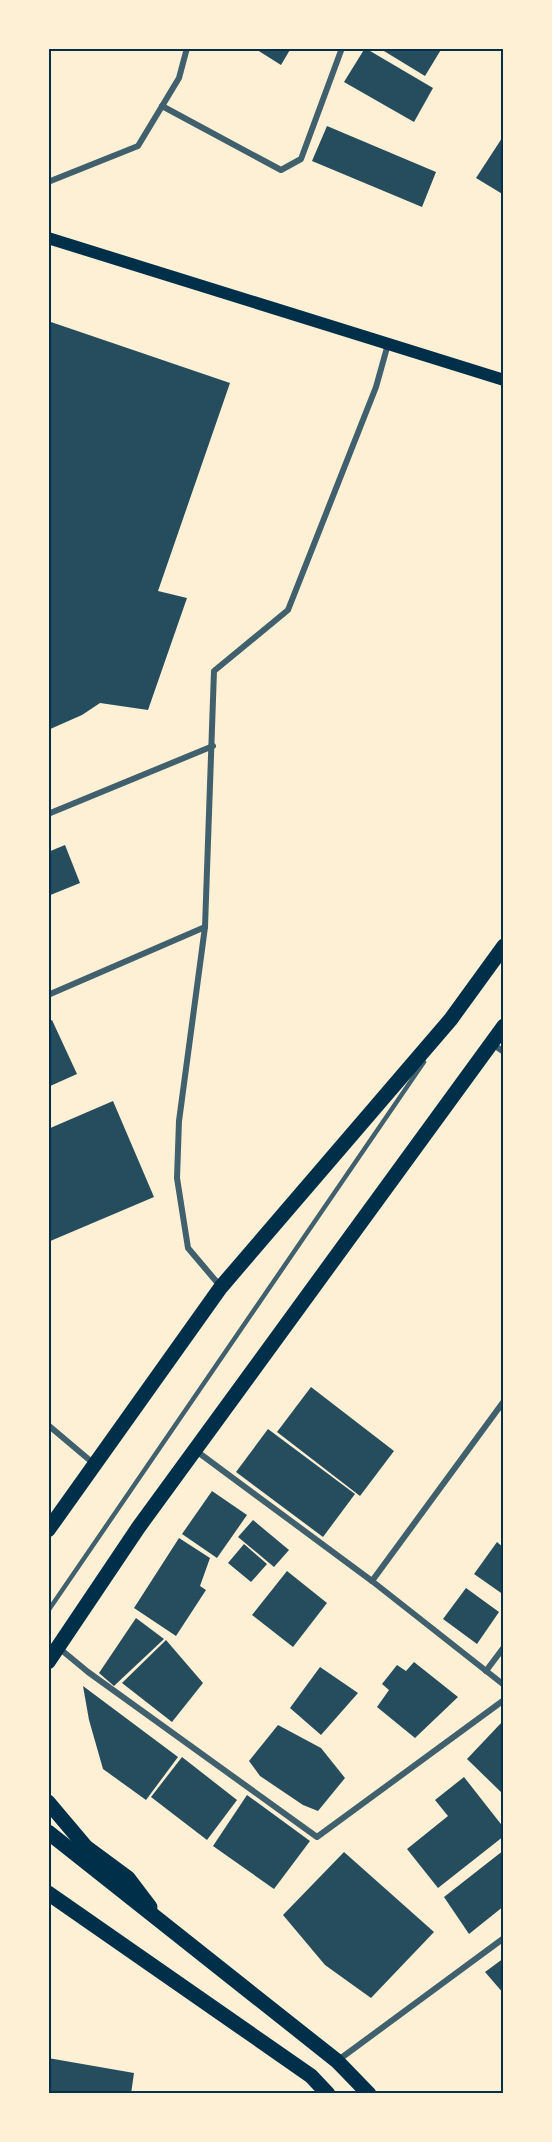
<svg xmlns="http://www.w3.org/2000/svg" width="552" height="2142" viewBox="0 0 552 2142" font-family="'PT Sans',sans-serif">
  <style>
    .building { fill: #264d5e }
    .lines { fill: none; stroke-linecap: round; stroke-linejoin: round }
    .service { stroke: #3f606c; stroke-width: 4.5 }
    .minor { stroke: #3f606c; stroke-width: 6 }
    .secondary { stroke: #003049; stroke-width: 12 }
    .primary { stroke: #003049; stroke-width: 15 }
    .neatline { fill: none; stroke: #003049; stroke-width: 2 }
  </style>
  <rect width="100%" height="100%" fill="#fdf0d5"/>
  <g class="building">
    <path d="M 254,48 L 291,48 L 281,65 Z"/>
    <path d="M 365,48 L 433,88 L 414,122 L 344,82 Z"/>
    <path d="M 379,48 L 442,48 L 425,76 Z"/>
    <path d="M 327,126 L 436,172 L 422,207 L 312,161 Z"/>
    <path d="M 504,135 L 504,195 L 476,178 Z"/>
    <path d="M 48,321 L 230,383 L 158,591 L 187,598 L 148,710 L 100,703 L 82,715 L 48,730 Z"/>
    <path d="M 65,845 L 80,883 L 48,896 L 48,852 Z"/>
    <path d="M 52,1020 L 77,1074 L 48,1087 L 48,1022 Z"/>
    <path d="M 113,1101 L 154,1197 L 48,1242 L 48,1129 Z"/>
    <path d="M 311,1387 L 394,1451 L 360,1496 L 277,1432 Z"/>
    <path d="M 268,1429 L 355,1494 L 323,1537 L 236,1472 Z"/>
    <path d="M 212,1491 L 247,1515 L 217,1558 L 182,1534 Z"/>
    <path d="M 253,1520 L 289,1550 L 274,1567 L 238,1537 Z"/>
    <path d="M 179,1538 L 210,1558 L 200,1586 L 206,1590 L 176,1636 L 134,1608 Z"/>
    <path d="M 497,1542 L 504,1548 L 504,1595 L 474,1574 Z"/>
    <path d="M 244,1544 L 267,1564 L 251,1582 L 228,1563 Z"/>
    <path d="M 287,1571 L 327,1603 L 293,1647 L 252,1615 Z"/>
    <path d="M 466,1588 L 499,1612 L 477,1644 L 443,1619 Z"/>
    <path d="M 136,1618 L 164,1639 L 114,1686 L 99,1673 Z"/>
    <path d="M 166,1640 L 203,1683 L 172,1722 L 122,1683 Z"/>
    <path d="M 414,1662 L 458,1697 L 415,1738 L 377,1707 L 389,1690 L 382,1684 L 397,1665 L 406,1671 Z"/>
    <path d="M 320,1667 L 358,1693 L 321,1735 L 290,1708 Z"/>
    <path d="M 83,1686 L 178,1757 L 146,1800 L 103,1769 L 89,1720 Z"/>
    <path d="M 502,1722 L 504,1724 L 504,1795 L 467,1759 Z"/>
    <path d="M 278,1725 L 321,1748 L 345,1778 L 318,1811 L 303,1805 L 260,1776 L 249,1761 Z"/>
    <path d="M 182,1757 L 237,1800 L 207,1840 L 151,1797 Z"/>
    <path d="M 464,1777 L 504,1828 L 504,1836 L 438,1888 L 407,1849 L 448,1816 L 435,1800 Z"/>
    <path d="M 247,1795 L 310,1841 L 274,1889 L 213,1846 Z"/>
    <path d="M 504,1850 L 504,1906 L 469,1934 L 444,1897 Z"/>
    <path d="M 344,1852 L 434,1932 L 371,1998 L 325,1965 L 283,1915 Z"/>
    <path d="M 504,1958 L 504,1994 L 485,1972 Z"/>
    <path d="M 48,2058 L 134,2073 L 131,2094 L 48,2094 Z"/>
  </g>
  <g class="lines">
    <path class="service" d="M 48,1611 L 424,1062"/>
    <g class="minor">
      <path d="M 162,106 L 281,170 L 301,159 L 342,48"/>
      <path d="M 48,182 L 138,146 L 179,78 L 187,48"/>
      <path d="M 48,814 L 213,746"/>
      <path d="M 48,995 L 205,927"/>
      <path d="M 491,1043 L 504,1052"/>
      <path d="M 221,1287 L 188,1248 L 177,1178 L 179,1121 L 205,927 L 214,671 L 288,610 L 376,387 L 388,344"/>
      <path d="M 48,1425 L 93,1463"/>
      <path d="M 195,1450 L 372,1581 L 504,1685"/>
      <path d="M 372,1581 L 504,1401"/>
      <path d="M 59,1648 L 88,1672 L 317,1837 L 504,1700"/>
      <path d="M 486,1671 L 504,1647"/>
      <path d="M 337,2061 L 504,1938"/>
    </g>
    <path class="secondary" d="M 48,238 L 504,380"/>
    <g class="primary">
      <path d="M 48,1530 L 221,1287 L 451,1019 L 504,946"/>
      <path d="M 48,1662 L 138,1528 L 504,1026"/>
      <path d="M 48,1802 L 86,1847 L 128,1878 L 150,1907"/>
      <path d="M 48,1832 L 337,2061 L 369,2094"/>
      <path d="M 48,1893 L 311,2076 L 328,2094"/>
    </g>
  </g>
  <rect width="552" height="2142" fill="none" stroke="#fdf0d5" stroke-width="99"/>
  <rect x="50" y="50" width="452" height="2042" class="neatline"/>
</svg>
